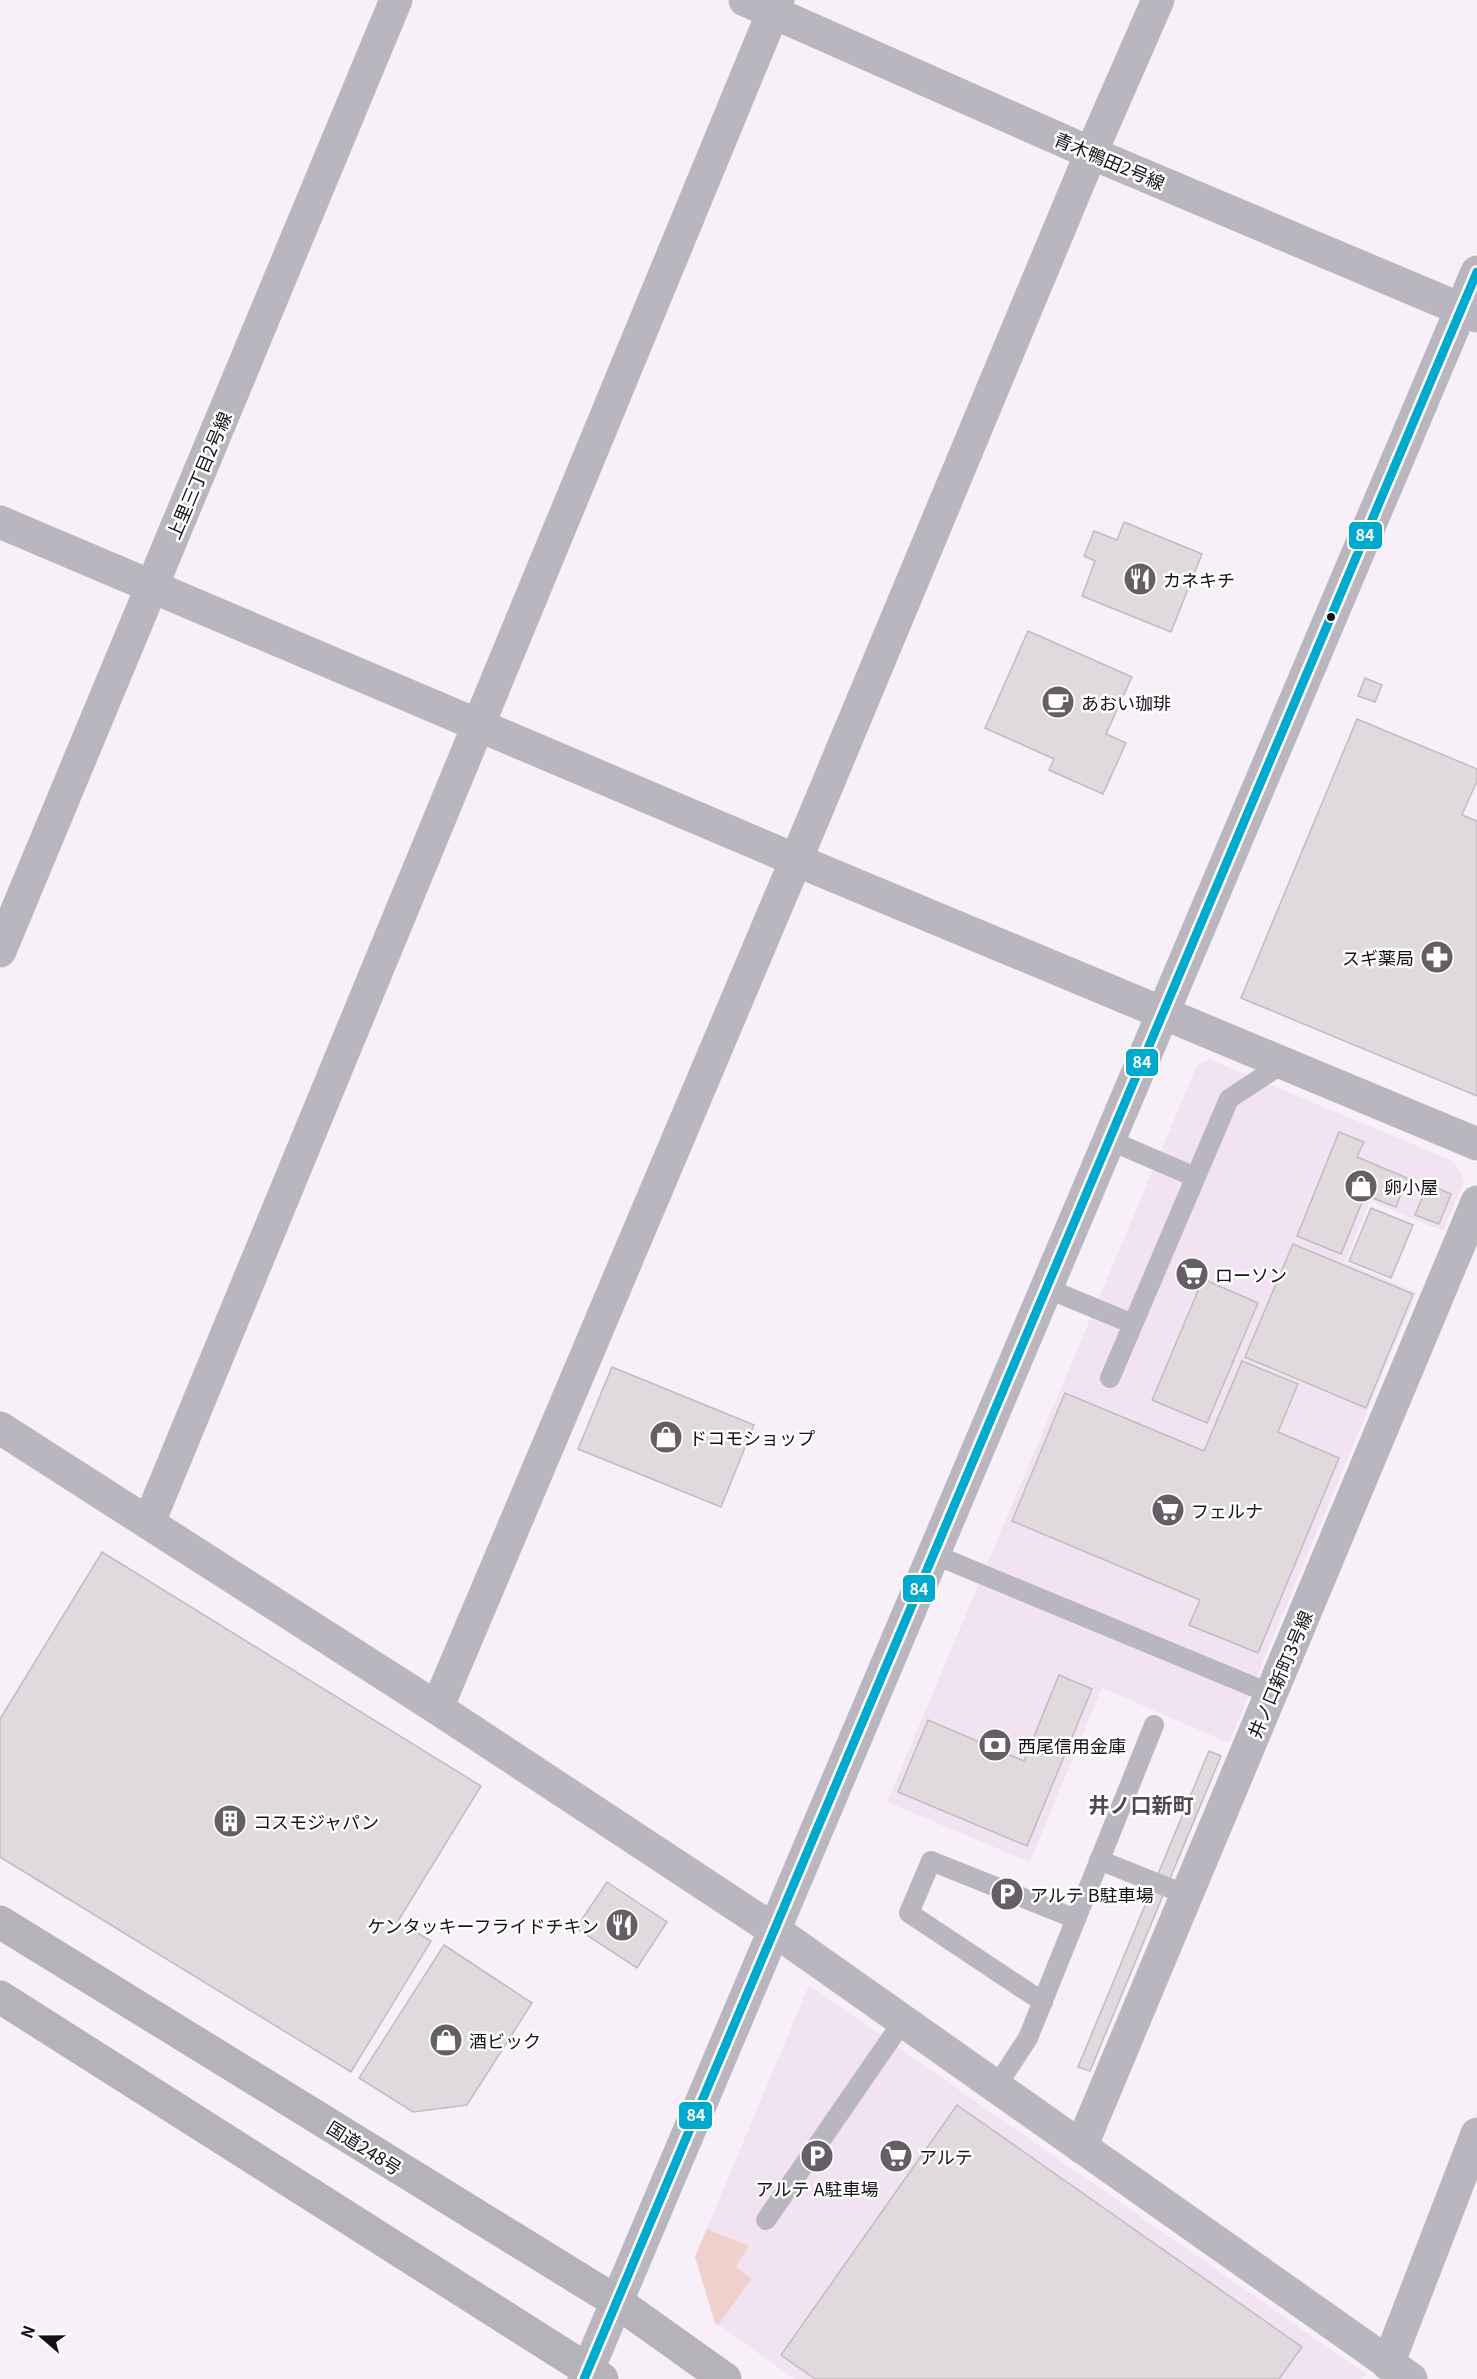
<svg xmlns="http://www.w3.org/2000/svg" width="1477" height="2379" viewBox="0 0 1477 2379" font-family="Georgia,'Noto Sans JP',serif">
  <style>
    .built { fill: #f1e3f1 }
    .green { fill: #f0d0cc }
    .building { fill: #e0d9dd; stroke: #c2bbc0; stroke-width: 1.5 }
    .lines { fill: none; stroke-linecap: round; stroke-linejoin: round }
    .service { stroke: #bab6bf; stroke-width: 20 }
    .minor { stroke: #bab6bf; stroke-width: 33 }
    .tertiary { stroke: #bab6bf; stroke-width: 33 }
    .trunk { stroke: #b5b2ba; stroke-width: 33 }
    .bus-1-casing { stroke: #fff; stroke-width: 14 }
    .bus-1 { stroke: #00a9ce; stroke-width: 9 }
    .bus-dot { fill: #161116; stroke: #fff; stroke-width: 2 }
    .labels { text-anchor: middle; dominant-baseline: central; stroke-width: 5; stroke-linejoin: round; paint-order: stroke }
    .street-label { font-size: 18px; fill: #161116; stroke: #fff }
    .poi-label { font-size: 18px; fill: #161116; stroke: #fff; text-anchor: start }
    .quarter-label { font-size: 21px; font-weight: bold; fill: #524752; stroke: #fff }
    .line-badge { stroke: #fff; stroke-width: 2 }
    .badge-label { font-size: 16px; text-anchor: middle; font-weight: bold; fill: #fff }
  </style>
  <rect width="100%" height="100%" fill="#f8f0f8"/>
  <g class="built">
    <path d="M 1209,1059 L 1455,1162 L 1464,1182 L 1443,1231 L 1370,1201 L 1345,1262 L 1417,1292 L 1229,1743 L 1102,1688 L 1030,1862 L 887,1802 L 1197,1065 Z"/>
    <path d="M 809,1985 L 1366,2374 L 1362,2379 L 795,2379 L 715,2323 L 695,2257 Z"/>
  </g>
  <path class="green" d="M 707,2229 L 749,2246 L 736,2267 L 751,2279 L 718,2325 L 715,2323 L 695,2257 Z"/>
  <g class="building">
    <path d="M 1124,522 L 1202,554 L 1171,632 L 1082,596 L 1095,561 L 1084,556 L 1094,531 L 1117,540 Z"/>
    <path d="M 1028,631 L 1132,677 L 1106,734 L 1126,743 L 1103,794 L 1049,770 L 1054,759 L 985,728 Z"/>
    <path d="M 1365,678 L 1382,685 L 1375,702 L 1358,696 Z"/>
    <path d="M 1357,719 L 1477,769 L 1477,781 L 1462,815 L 1477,821 L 1477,1096 L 1241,998 Z"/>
    <path d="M 1339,1132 L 1364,1142 L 1357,1157 L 1407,1178 L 1396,1207 L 1365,1195 L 1341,1254 L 1297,1236 Z"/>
    <path d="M 1428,1184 L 1451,1194 L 1439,1224 L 1415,1215 Z"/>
    <path d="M 1371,1208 L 1413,1225 L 1391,1278 L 1349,1261 Z"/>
    <path d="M 1293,1244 L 1413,1294 L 1366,1408 L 1245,1357 Z"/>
    <path d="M 1203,1279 L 1258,1303 L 1207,1423 L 1152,1400 Z"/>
    <path d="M 1242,1361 L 1298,1384 L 1278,1432 L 1339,1458 L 1258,1653 L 1189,1625 L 1200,1600 L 1012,1521 L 1065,1393 L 1204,1451 Z"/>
    <path d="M 612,1367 L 754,1425 L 721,1507 L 578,1449 Z"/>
    <path d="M 102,1552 L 481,1786 L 398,1921 L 431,1941 L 351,2072 L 0,1857 L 0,1719 Z"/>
    <path d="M 1059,1675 L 1092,1689 L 1027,1846 L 898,1792 L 928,1720 L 1024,1761 Z"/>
    <path d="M 1209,1751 L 1221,1756 L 1090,2071 L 1078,2067 Z"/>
    <path d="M 607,1882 L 667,1922 L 637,1968 L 576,1928 Z"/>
    <path d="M 444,1945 L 532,2003 L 467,2105 L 413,2112 L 359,2078 Z"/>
    <path d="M 957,2105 L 1302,2347 L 1279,2379 L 815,2379 L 781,2355 Z"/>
  </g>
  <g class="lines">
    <g class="service">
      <path d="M 1109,1140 L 1195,1177"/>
      <path d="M 1046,1288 L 1133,1324"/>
      <path d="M 1110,1378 L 1229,1099 L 1285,1062"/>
      <path d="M 933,1554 L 1271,1694"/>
      <path d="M 1099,1860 L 1187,1895"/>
      <path d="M 1043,2002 L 909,1913 L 931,1861 L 1076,1919"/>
      <path d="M 996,2087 L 1028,2038 L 1154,1725"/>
      <path d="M 766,2220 L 903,2021"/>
    </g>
    <g class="minor">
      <path d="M 745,0 L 1091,153 L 1477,316"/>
      <path d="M 0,522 L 796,860 L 1477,1144"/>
      <path d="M 0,951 L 396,0"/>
      <path d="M 149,1522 L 778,0"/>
      <path d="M 437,1708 L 796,860 L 1091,153 L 1158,0"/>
      <path d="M 1081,2147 L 1477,1202"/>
      <path d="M 1388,2364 L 1477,2134"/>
    </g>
    <g class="tertiary">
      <path d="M 0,1428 L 437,1708 L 774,1930 L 1411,2379"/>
      <path d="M 584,2379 L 1477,272"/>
    </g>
    <g class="trunk">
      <path d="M 0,1922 L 617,2302 L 725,2379"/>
      <path d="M 0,1997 L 602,2379"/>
    </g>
    <g class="bus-1-casing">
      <path id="bus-1" d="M 584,2379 L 1477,272"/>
    </g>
    <use href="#bus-1" class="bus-1"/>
  </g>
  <defs>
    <g id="restaurant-disc" transform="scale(1.725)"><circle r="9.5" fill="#655f65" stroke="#fff"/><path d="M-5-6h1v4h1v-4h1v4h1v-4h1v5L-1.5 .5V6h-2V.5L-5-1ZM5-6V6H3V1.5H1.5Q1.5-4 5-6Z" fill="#fff"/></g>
    <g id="cafe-disc" transform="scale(1.725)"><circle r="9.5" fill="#655f65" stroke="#fff"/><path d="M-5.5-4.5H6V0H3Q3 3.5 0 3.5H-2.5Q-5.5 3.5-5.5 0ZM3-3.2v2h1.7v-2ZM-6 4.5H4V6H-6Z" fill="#fff"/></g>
    <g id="pharmacy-disc" transform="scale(1.725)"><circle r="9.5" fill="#655f65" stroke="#fff"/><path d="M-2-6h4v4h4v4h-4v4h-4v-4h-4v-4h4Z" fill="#fff"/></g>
    <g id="shop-disc" transform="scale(1.725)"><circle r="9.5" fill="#655f65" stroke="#fff"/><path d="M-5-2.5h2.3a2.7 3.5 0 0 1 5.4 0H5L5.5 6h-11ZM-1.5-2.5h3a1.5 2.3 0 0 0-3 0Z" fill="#fff"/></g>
    <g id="supermarket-disc" transform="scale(1.725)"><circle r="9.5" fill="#655f65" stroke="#fff"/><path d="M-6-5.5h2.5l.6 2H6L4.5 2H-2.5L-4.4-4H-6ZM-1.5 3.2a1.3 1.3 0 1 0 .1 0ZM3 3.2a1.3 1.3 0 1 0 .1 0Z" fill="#fff"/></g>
    <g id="bank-disc" transform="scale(1.725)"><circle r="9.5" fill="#655f65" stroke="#fff"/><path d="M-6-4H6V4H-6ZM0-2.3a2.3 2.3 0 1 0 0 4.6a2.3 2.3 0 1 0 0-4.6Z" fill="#fff"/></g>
    <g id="building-disc" transform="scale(1.725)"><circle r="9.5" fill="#655f65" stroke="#fff"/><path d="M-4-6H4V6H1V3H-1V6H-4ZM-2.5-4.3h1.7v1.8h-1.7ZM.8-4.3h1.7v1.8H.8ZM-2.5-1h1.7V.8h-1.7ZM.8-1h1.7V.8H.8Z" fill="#fff"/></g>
    <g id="parking-disc" transform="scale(1.725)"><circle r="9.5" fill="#655f65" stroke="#fff"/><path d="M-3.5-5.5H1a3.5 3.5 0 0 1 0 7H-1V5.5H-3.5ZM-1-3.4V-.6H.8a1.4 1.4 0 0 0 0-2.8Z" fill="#fff"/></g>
  </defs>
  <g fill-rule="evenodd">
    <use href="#restaurant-disc" x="1140" y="579"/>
    <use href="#cafe-disc" x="1058" y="702"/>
    <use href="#pharmacy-disc" x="1437" y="957"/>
    <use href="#shop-disc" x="1361" y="1186"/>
    <use href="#supermarket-disc" x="1192" y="1274"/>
    <use href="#shop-disc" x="666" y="1437"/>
    <use href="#supermarket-disc" x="1168" y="1510"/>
    <use href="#bank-disc" x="995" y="1745"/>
    <use href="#building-disc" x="230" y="1821"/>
    <use href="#parking-disc" x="1007" y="1894"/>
    <use href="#restaurant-disc" x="622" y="1925"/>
    <use href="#shop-disc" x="446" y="2040"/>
    <use href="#parking-disc" x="817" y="2156"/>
    <use href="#supermarket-disc" x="896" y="2156"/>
  </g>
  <circle class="bus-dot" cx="1331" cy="617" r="5"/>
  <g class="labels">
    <g class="street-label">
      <text transform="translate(1110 160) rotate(23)">青木鴨田2号線</text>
      <text transform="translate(198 475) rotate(-67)">上里三丁目2号線</text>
      <text transform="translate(1279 1674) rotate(-67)">井ノ口新町3号線</text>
      <text transform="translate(365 2147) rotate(32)">国道248号</text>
    </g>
    <g class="poi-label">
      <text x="1163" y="579">カネキチ</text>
      <text x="1081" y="702">あおい珈琲</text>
      <text x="1414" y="957" text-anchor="end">スギ薬局</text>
      <text x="1384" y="1186">卵小屋</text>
      <text x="1215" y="1274">ローソン</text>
      <text x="689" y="1437">ドコモショップ</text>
      <text x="1191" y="1510">フェルナ</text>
      <text x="1018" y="1745">西尾信用金庫</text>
      <text x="253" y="1821">コスモジャパン</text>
      <text x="1030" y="1894">アルテ B駐車場</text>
      <text x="599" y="1925" text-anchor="end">ケンタッキーフライドチキン</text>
      <text x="469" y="2040">酒ビック</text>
      <text x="919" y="2156">アルテ</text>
      <text x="817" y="2188" text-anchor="middle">アルテ A駐車場</text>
    </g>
    <g class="quarter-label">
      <text x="1141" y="1804">井ノ口新町</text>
    </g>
  </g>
  <g class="line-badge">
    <rect x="1348" y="521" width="35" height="29" rx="6" fill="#00a9ce"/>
    <rect x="1125" y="1048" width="34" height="29" rx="6" fill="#00a9ce"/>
    <rect x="902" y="1574" width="34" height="29" rx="6" fill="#00a9ce"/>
    <rect x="678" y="2101" width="35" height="29" rx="6" fill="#00a9ce"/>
  </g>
  <g class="badge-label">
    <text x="1365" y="541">84</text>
    <text x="1142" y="1068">84</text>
    <text x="919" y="1595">84</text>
    <text x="696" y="2121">84</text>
  </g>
  <g transform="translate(42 2337) rotate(290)" stroke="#ffffff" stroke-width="4.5" paint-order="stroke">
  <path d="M0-4.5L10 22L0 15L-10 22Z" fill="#161116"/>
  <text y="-9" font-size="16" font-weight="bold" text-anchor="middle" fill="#161116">N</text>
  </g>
</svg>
